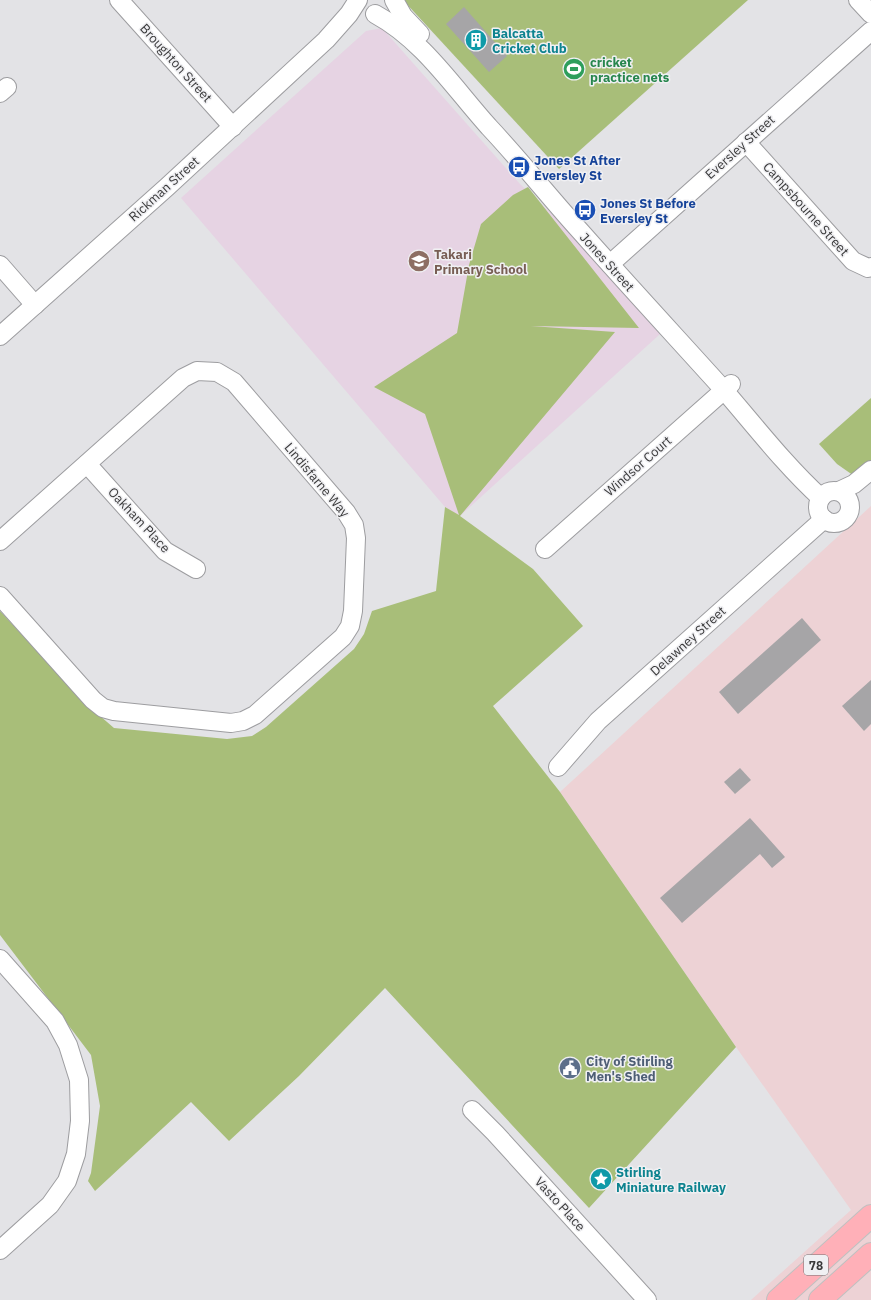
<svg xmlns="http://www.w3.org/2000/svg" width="871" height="1300" viewBox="0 0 871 1300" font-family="'IBM Plex Sans',sans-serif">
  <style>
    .industrial { fill: #edd2d5 }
    .education { fill: #e6d3e3 }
    .green { fill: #a8be79 }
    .building { fill: #a6a5a7 }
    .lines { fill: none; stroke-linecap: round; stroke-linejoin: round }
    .minor-casing { stroke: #9d9da0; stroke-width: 20 }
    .major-casing { stroke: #c0c0c0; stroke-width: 24 }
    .minor { stroke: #fff; stroke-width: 18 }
    .major { stroke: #ffb0b8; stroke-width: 22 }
    .labels { text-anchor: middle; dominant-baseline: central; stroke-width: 3; stroke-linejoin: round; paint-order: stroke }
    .shield { fill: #f0f0f3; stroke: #707072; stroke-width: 1 }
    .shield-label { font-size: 12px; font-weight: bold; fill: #39393a }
    .culture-label { font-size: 13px; font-weight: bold; fill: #0d838f; stroke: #f0f0f3; text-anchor: start }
    .leisure-label { font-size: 13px; font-weight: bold; fill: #27864d; stroke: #f0f0f3; text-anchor: start }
    .street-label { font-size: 13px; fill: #39393a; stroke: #f0f0f3 }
    .transit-label { font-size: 13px; font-weight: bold; fill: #164399; stroke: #f0f0f3; text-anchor: start }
    .education-label { font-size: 13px; font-weight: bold; fill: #785e54; stroke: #f0f0f3; text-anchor: start }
    .service-label { font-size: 13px; font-weight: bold; fill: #4e5e75; stroke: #f0f0f3; text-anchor: start }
  </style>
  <rect width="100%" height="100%" fill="#e3e3e6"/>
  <path class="industrial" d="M 871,506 L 871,1300 L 751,1300 L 851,1210 L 736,1047 L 560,792 Z"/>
  <path class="education" d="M 382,28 L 520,184 L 670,325 L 460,516 L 445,507 L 181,198 L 366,31 Z"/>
  <g class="green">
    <path d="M 403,0 L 748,0 L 559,169 Z"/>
    <path d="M 528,187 L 639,328 L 531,326 L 615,332 L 460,516 L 533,569 L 583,626 L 493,706 L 560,792 L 736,1047 L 589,1208 L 385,988 L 299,1076 L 229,1141 L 191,1102 L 95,1191 L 88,1181 L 91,1173 L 100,1106 L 91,1055 L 0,935 L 0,611 L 85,703 L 114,728 L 227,739 L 252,736 L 266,727 L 354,649 L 364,634 L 372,611 L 436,591 L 445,507 L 459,515 L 425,414 L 374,387 L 457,333 L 469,265 L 481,224 L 513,195 Z"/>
    <path d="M 871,398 L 871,465 L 857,478 L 837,464 L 819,444 Z"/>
  </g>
  <g class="building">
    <path d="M 464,7 L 507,56 L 489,72 L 446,24 Z"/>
    <path d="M 802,618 L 821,640 L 738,714 L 719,692 Z"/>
    <path d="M 871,680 L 871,724 L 864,731 L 842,706 Z"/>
    <path d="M 740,768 L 751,780 L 735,794 L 724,782 Z"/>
    <path d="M 750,818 L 785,857 L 772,868 L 760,854 L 682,923 L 660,898 Z"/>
  </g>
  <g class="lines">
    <g class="minor-casing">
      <g id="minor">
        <path d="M 119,0 L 233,127"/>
        <path d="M 394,0 L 403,16 L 420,34"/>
        <path d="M 858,0 L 871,14"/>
        <path d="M 375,14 C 423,40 453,87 489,127 C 521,161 550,198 581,232 C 628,285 676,337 723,389 C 755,426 785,465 821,498"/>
        <path d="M 0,93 L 7,87"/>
        <path d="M 746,142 L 853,261 L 868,268 L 871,267"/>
        <path d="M 610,264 L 871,31"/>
        <path d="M 0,265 L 35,305"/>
        <path d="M 0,336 L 167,187 L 326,40 L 349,14 L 358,0"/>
        <path d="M 87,464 L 165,551 L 196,569"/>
        <circle cx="834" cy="507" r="16"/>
        <path d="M 839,491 L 854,484 L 871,470"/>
        <path d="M 0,541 L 183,378 L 197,371 L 217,372 L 234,382 L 346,512 L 354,525 L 356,538 L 353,611 L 350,626 L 343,637 L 255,715 L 243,721 L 231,723 L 114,711 L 103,708 L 93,700 L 0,596"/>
        <path d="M 545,549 L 731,384"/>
        <path d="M 558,767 L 598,721 L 824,519"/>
        <path d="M 0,959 L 55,1021 L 68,1045 L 79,1080 L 80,1121 L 76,1154 L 67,1181 L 50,1205 L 0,1250"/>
        <path d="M 472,1110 L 495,1133 L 647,1300"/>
      </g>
    </g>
    <g class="major-casing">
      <g id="major">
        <path d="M 778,1300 L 871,1216"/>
        <path d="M 820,1300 L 871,1254"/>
      </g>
    </g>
    <use href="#minor" class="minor"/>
    <use href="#major" class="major"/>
  </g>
  <defs>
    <g id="building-disc" transform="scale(1.15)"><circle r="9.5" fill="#0f9aa8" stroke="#f0f0f3"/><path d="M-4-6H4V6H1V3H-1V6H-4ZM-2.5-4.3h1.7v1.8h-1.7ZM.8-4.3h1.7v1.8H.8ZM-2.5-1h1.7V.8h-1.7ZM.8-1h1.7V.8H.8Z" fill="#fff"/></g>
    <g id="stadium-disc" transform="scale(1.15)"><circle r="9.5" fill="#2e9e5b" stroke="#f0f0f3"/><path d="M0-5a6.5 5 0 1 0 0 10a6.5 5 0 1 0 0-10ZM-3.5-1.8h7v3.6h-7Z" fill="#fff"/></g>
    <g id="bus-disc" transform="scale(1.15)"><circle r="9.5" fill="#1a4fb4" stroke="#f0f0f3"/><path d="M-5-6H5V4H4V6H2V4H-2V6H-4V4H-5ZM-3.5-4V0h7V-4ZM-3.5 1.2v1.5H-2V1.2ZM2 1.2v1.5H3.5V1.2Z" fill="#fff"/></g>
    <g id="school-disc" transform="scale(1.15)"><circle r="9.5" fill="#8d6e63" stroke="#f0f0f3"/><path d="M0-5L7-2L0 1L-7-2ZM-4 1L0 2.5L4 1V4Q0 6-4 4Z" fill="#fff"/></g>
    <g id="civic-disc" transform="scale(1.15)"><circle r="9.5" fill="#5c6f8a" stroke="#f0f0f3"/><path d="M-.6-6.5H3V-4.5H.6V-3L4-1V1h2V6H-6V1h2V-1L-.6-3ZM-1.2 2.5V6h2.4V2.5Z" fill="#fff"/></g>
    <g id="sight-disc" transform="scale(1.15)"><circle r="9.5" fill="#0f9aa8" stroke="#f0f0f3"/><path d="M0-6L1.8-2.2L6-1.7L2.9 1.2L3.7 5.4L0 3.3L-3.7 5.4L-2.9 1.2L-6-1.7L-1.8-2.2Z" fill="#fff"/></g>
  </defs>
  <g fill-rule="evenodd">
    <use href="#building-disc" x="476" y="40"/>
    <use href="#stadium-disc" x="574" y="69"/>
    <use href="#bus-disc" x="519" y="167"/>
    <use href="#bus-disc" x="585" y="210"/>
    <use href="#school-disc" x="419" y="261"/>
    <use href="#civic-disc" x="570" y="1068"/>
    <use href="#sight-disc" x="601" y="1179"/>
  </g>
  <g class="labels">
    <rect class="shield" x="804" y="1255" width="24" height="20" rx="3"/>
    <g class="shield-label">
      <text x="816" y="1265">78</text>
    </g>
    <g class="culture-label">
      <text x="492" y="33">Balcatta<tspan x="492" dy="15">Cricket Club</tspan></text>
      <text x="616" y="1172">Stirling<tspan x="616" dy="15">Miniature Railway</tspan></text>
    </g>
    <g class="leisure-label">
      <text x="590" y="62">cricket<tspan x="590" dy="15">practice nets</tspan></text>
    </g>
    <g class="street-label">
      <text transform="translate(176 63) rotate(48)">Broughton Street</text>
      <text transform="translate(740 147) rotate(-42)">Eversley Street</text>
      <text transform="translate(164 189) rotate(-42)">Rickman Street</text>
      <text transform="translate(806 209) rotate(48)">Campsbourne Street</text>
      <text transform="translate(607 262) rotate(48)">Jones Street</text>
      <text transform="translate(638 466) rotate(-41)">Windsor Court</text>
      <text transform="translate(317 480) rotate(50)">Lindisfarne Way</text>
      <text transform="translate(139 520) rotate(47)">Oakham Place</text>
      <text transform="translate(688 641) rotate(-42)">Delawney Street</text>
      <text transform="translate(560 1204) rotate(48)">Vasto Place</text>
    </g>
    <g class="transit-label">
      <text x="534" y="160">Jones St After<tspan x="534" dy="15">Eversley St</tspan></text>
      <text x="600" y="203">Jones St Before<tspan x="600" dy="15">Eversley St</tspan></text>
    </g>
    <g class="education-label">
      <text x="434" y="254">Takari<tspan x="434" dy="15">Primary School</tspan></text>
    </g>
    <g class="service-label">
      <text x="586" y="1061">City of Stirling<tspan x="586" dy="15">Men's Shed</tspan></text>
    </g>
  </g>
</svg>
